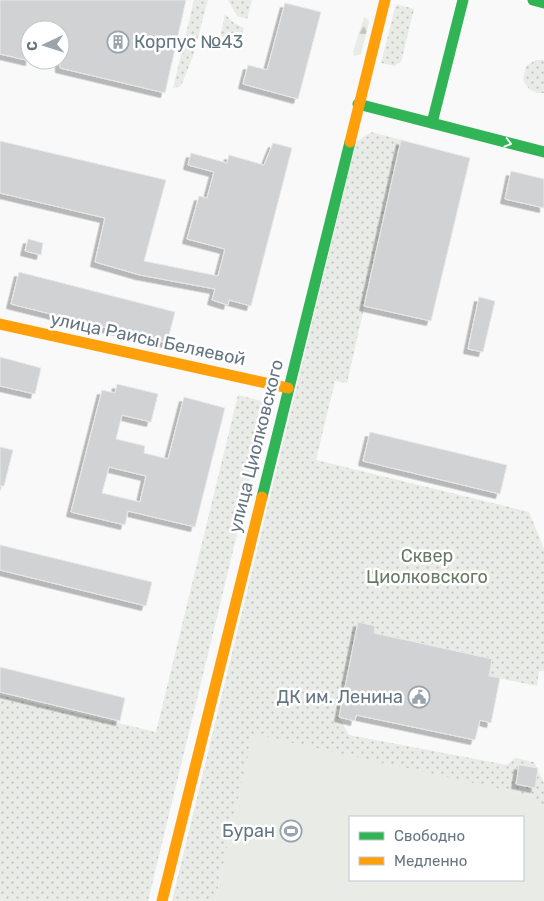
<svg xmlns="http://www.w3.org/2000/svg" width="544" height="901" viewBox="0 0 544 901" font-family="Rubik,sans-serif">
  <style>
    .grass { fill: url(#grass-dots) }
    .forest { fill: url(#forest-firs) }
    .pitch { fill: #e8ebe6; fill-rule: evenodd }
    .building { fill: #d0d2d3; stroke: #e8e8e8; fill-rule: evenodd; filter: url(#shadow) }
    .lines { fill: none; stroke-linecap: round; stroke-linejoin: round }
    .fast { stroke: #30b455; stroke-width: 11 }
    .slow { stroke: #ff9f0a; stroke-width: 11 }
    .oneway { stroke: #fff }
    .labels { text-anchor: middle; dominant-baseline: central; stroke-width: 5; stroke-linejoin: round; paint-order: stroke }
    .poi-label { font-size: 18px; fill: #657683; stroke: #fff; text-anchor: end }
    .street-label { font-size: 18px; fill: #657683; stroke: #fff }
    .park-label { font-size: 18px; fill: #687a64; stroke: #fff }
  </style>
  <defs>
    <pattern id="grass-dots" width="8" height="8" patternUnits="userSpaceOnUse" patternTransform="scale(1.25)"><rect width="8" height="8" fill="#e8ebe6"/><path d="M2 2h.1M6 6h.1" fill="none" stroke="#c0c3c0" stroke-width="1.8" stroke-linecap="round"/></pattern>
    <pattern id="forest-firs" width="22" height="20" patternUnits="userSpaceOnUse" patternTransform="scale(1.25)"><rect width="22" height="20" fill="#e8ebe6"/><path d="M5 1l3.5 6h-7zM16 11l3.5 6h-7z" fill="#c0c3c0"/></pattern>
    <filter id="shadow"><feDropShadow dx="-4.5" dy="4.5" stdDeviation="0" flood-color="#0004"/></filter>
  </defs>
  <rect width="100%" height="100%" fill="#f9f9f9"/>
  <g class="grass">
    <path d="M 194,0 L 208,0 L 193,56 L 181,86 L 173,88 Z"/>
    <path d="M 228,0 L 252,0 L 247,19 L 237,16 Z"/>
    <path d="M 396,4 L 414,9 L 401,62 L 394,66 L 381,63 Z"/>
    <path d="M 225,14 L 234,23 L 244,28 L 240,41 L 231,38 L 219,43 Z"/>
    <path d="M 536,60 L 544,60 L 544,93 L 537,93 L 529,89 L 523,80 L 526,66 Z"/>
    <path d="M 371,132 L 402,140 L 347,383 L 335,381 L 316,460 L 529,512 L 544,549 L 544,671 L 539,671 L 537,686 L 489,676 L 492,659 L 374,633 L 375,626 L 359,622 L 339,717 L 349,735 L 507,765 L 515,758 L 534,762 L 544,783 L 544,811 L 532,796 L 253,735 L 215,901 L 172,901 L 356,142 Z"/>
    <path d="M 238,395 L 269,403 L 148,901 L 0,901 L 0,695 L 156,732 Z"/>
  </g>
  <path class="forest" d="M 364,17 L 368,19 L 369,22 L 361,54 L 354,56 L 353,52 Z"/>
  <path class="pitch" d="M 253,734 L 532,796 L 544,811 L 544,901 L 215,901 ZM 350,817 L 523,817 L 523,880 L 350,880 Z"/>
  <g class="building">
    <path d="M 0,0 L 186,0 L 165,93 L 60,68 L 60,30 L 30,30 L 30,61 L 0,54 Z"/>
    <path d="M 285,3 L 321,12 L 298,99 L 243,84 L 248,65 L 267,70 Z"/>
    <path d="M 401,140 L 470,158 L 431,321 L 364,306 Z"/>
    <path d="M 0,141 L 166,180 L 144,261 L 218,276 L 225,249 L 187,239 L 199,196 L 207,198 L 214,172 L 188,165 L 191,153 L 227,163 L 229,155 L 264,165 L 273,143 L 292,148 L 251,306 L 229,300 L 228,305 L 212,300 L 215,289 L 140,275 L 95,262 L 105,218 L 0,193 Z"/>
    <path d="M 511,171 L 544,179 L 544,208 L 505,199 Z"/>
    <path d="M 28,239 L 43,243 L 41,255 L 25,251 Z"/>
    <path d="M 19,272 L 175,312 L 167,343 L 11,304 Z"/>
    <path d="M 479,297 L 495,301 L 483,352 L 468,349 Z"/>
    <path d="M 0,357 L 41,368 L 35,394 L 0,386 Z"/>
    <path d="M 117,384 L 158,394 L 151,422 L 122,415 L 116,439 L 145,446 L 144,453 L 168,459 L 184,397 L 225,408 L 195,527 L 128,511 L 125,525 L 71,512 L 102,390 L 115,393 ZM 109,467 L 146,476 L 140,502 L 102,493 Z"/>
    <path d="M 370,432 L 507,465 L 500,494 L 363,461 Z"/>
    <path d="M 0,447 L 13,450 L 4,486 L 0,486 Z"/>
    <path d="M 0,545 L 152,582 L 146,606 L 0,570 Z"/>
    <path d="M 358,622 L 375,626 L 374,633 L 492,659 L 489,676 L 500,678 L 491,723 L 480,720 L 475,740 L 356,715 L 355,721 L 339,717 Z"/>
    <path d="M 0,667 L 125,698 L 120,721 L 0,692 Z"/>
    <path d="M 519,765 L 538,768 L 535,788 L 516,784 Z"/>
  </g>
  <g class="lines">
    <g class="fast">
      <path d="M 533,0 L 544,3"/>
      <path d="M 358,104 L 544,152"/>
      <path d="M 432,123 L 463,0"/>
      <path d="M 262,497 L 350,142"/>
    </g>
    <g class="slow">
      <path d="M 350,142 L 385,0"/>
      <path d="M 0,324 L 288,388"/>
      <path d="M 162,901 L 262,497"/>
    </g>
  </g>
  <defs><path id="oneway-chevron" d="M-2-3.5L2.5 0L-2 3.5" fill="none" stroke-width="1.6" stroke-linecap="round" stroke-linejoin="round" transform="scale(1.25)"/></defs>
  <use class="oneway" href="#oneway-chevron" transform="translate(508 143) rotate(15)"/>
  <defs>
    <g id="building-ring" transform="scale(1.125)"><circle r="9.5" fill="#fff" stroke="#99a4ac" stroke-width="1.5"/><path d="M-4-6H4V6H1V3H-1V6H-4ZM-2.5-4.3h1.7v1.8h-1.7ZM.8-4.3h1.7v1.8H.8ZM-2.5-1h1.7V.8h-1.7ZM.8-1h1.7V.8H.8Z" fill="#99a4ac"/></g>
    <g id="civic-ring" transform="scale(1.125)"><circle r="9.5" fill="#fff" stroke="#99a4ac" stroke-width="1.5"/><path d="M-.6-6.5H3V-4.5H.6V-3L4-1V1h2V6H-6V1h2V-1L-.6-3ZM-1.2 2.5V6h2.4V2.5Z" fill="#99a4ac"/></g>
    <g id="stadium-ring" transform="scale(1.125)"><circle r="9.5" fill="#fff" stroke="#99a4ac" stroke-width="1.5"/><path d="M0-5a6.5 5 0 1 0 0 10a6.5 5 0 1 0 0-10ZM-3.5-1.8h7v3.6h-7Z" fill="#99a4ac"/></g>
  </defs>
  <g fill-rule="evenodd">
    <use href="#building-ring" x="118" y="42"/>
    <use href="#civic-ring" x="419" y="697"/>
    <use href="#stadium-ring" x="291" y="831"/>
  </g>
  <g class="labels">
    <g class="poi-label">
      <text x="134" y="42" text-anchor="start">Корпус №43</text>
      <text x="403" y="697">ДК им. Ленина</text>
      <text x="275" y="831">Буран</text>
    </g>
    <g class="street-label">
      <text transform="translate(148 339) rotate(12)">улица Раисы Беляевой</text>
      <text transform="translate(256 446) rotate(-76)">улица Циолковского</text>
    </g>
    <g class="park-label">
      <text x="427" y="556">Сквер<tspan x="427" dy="21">Циолковского</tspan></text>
    </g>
  </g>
  <rect x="349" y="816" width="175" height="65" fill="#ffffff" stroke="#c1c8cd"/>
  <rect x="359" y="832" width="25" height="8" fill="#30b455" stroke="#c1c8cd"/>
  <text x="394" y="841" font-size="15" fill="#657683">Свободно</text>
  <rect x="359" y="857" width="25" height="8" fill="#ff9f0a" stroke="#c1c8cd"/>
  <text x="394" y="866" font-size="15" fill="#657683">Медленно</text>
  <g transform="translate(45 45) rotate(266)"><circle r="24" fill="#ffffff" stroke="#c1c8cd"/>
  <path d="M0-4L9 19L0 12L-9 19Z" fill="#99a4ac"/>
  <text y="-8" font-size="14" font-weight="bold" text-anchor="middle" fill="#657683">С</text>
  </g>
</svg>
